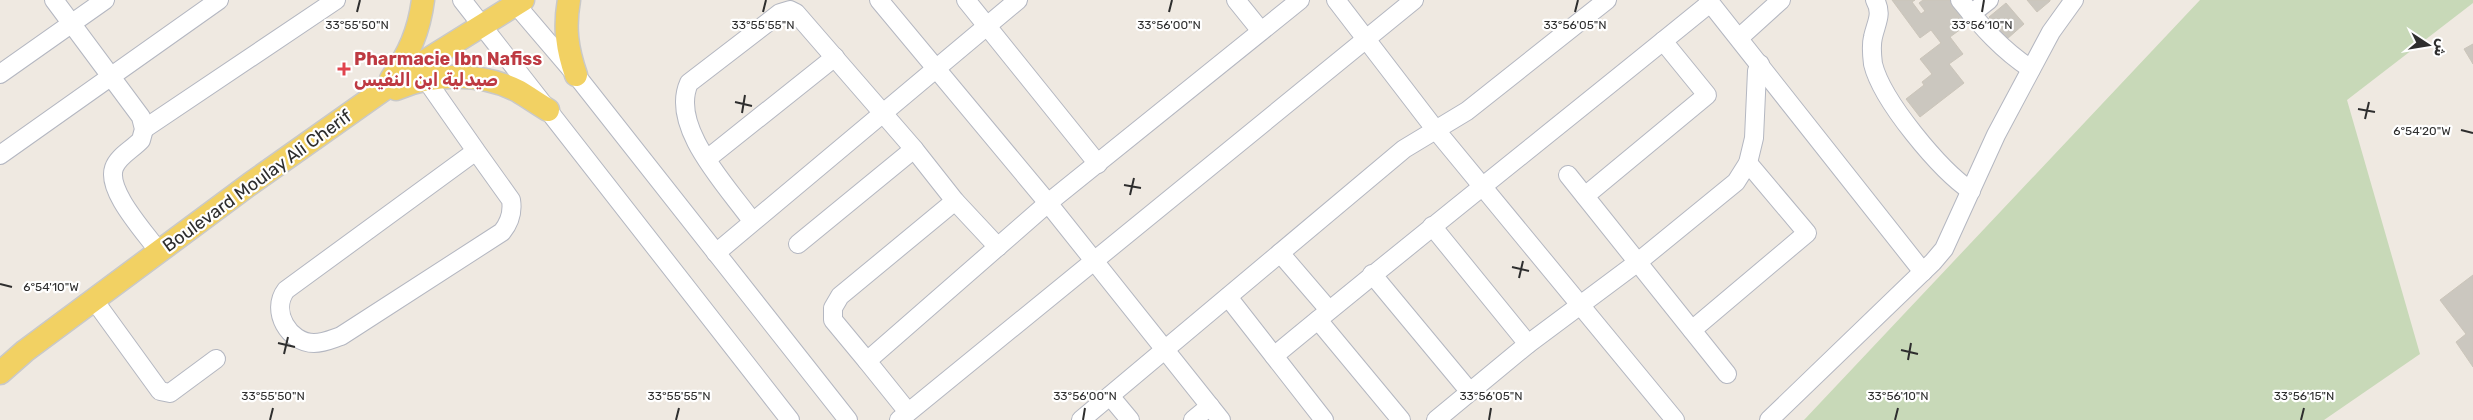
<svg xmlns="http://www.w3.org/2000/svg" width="2473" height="420" viewBox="0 0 2473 420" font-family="Rubik,'Noto Naskh Arabic',sans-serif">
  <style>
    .cemetery { fill: #c8d9b8 }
    .building { fill: #cbc7bf; stroke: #cbc5ba }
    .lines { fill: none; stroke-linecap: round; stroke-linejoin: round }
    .minor-casing { stroke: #b4b7c1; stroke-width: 20 }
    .major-casing { stroke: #c9c9c9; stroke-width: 25 }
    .minor { stroke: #fff; stroke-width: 18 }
    .major { stroke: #f2d163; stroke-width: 22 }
    .ticks { fill: none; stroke: #2e2e2e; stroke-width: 2 }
    .health-dot { fill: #e0444e; stroke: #fff; stroke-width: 2 }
    .labels { text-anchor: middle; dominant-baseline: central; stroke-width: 4.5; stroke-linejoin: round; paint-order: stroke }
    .health-label { font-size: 18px; font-weight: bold; fill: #be3a42; stroke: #fff; text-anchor: start }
    .street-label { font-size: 18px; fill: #2e2e2e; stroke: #fff }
    .ticks-label { font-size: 12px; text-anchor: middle; fill: #2e2e2e; stroke: #fff; stroke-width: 4.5; stroke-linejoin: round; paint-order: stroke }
  </style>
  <rect width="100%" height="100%" fill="#efe9e1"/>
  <path class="cemetery" d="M 2200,0 L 2473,0 L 2473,3 L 2347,100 L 2420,354 L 2324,420 L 1804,420 Z"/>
  <g class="building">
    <path d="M 1892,0 L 1915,0 L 1912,2 L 1921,14 L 1925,11 L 1919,3 L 1923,0 L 1952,0 L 1969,23 L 1950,37 L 1963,54 L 1949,64 L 1964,83 L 1920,117 L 1906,99 L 1924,85 L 1922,82 L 1932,74 L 1920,59 L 1941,43 L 1931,30 L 1920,38 Z"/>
    <path d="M 2027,0 L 2050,0 L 2050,1 L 2037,12 Z"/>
    <path d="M 2006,3 L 2024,24 L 2007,39 L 1989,17 Z"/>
    <path d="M 2473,44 L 2473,64 L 2464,49 Z"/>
    <path d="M 2473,275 L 2473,367 L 2456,342 L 2466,334 L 2440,300 Z"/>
  </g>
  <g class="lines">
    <g class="minor-casing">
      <g id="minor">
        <path d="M 54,0 L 141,117 L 144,129 L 141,140 C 133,149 118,156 114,168 C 106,191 146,233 159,252"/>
        <path d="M 462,0 L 790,420"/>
        <path d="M 512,0 L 576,75 L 848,420"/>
        <path d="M 879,0 L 1048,203 L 1221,420"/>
        <path d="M 966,0 L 1098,164"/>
        <path d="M 1236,0 L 1261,31"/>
        <path d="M 1336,0 L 1435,129 L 1675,420"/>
        <path d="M 1708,0 L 1923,272"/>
        <path d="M 1875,0 C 1883,14 1876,23 1873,37 C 1871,45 1872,56 1873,64 C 1882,101 1940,170 1971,191"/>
        <path d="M 1960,0 C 1982,27 2002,50 2031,69"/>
        <path d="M 1971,14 L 1989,0"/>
        <path d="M 1739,38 L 1781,0"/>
        <path d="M 420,71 L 476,151 L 286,290 C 270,311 289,343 314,343 C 324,343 332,339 341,336 L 502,232 C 510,222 513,212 511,200 L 476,151"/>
        <path d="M 0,74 L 105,0"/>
        <path d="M 144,129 L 336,0"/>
        <path d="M 0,155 L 219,0"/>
        <path d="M 707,159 L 835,57"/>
        <path d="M 1568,175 L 1727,374"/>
        <path d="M 1585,196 L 1707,95 L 1663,41"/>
        <path d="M 752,221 C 728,187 669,127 689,83 L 780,13 L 790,10 L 796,13 L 914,149 L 955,201 L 998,247"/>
        <path d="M 1432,226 L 1528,344"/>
        <path d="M 798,244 L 914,149"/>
        <path d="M 716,253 L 1018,0"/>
        <path d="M 1280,253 L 1329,310"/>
        <path d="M 1372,274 L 1470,392"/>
        <path d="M 1228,297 L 1324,420"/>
        <path d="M 94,300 L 160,391 L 170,393 L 216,359"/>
        <path d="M 1318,320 L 1401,420"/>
        <path d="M 1692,330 L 1807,233 L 1748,163"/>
        <path d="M 1274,356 C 1418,237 1565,121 1710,3"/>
        <path d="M 867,361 L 833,320 L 833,308 L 840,296 L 955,201"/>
        <path d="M 1110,396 L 1130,420"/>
        <path d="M 908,412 L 867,361 L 1048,203 L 1300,0"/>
        <path d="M 899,420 L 1414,0"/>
        <path d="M 1081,420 L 1404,149 L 1467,111 L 1607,0"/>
        <path d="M 1193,420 L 1210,406"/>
        <path d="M 1436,420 L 1528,344 L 1638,262 L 1736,182 L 1748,163 L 1754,138 L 1757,71 L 1760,64"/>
        <path d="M 1769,420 L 1933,262 L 1944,249 L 1996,135 L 2051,32 L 2074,0"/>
      </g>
    </g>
    <g class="major-casing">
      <g id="major">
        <path d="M 569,0 C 564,28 567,49 576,75"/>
        <path d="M 391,79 C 409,54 419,31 423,0"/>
        <path d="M 396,89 C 433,73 481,72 518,91 C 528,97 538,104 548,110"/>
        <path d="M 0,373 L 25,351 L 250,184 L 417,66 L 523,0"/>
      </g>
    </g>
    <use href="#minor" class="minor"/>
    <use href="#major" class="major"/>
  </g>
  <path class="ticks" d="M 357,12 L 360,0M 763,12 L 766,0M 1169,12 L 1172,0M 1575,12 L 1578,0M 1982,12 L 1984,0M 735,102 L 752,106M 2358,109 L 2375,112M 742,113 L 745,95M 2365,119 L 2369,102M 2461,130 L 2473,133M 1124,185 L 1141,188M 1130,195 L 1134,178M 1512,267 L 1529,271M 1519,278 L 1523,261M 0,284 L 12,287M 278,343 L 295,347M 1901,350 L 1918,354M 284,354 L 288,337M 1908,360 L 1911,343M 270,420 L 273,408M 676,420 L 679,408M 1083,420 L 1085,408M 1489,420 L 1491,408M 1895,420 L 1898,408M 2301,420 L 2304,408"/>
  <path class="health-dot" d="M341.5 61.5h5v5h5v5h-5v5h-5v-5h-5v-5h5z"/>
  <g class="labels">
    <g class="health-label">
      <text x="354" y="59">Pharmacie Ibn Nafiss<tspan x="354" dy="21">صيدلية ابن النفيس</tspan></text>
    </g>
    <g class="street-label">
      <text transform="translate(257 181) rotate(-36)">Boulevard Moulay Ali Cherif</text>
    </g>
  </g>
  <g class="ticks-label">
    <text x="357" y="29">33°55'50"N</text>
    <text x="763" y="29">33°55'55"N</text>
    <text x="1169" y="29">33°56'00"N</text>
    <text x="1575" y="29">33°56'05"N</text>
    <text x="1982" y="29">33°56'10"N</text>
    <text x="2422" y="135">6°54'20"W</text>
    <text x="51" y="291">6°54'10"W</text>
    <text x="273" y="400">33°55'50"N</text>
    <text x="679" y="400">33°55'55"N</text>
    <text x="1085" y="400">33°56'00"N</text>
    <text x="1491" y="400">33°56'05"N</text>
    <text x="1898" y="400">33°56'10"N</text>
    <text x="2304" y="400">33°56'15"N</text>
  </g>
  <g transform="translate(2428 45) rotate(102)" stroke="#ffffff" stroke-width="4" paint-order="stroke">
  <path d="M0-4L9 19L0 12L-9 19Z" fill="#2e2e2e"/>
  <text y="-8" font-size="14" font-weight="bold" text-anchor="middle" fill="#2e2e2e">ش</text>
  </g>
</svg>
